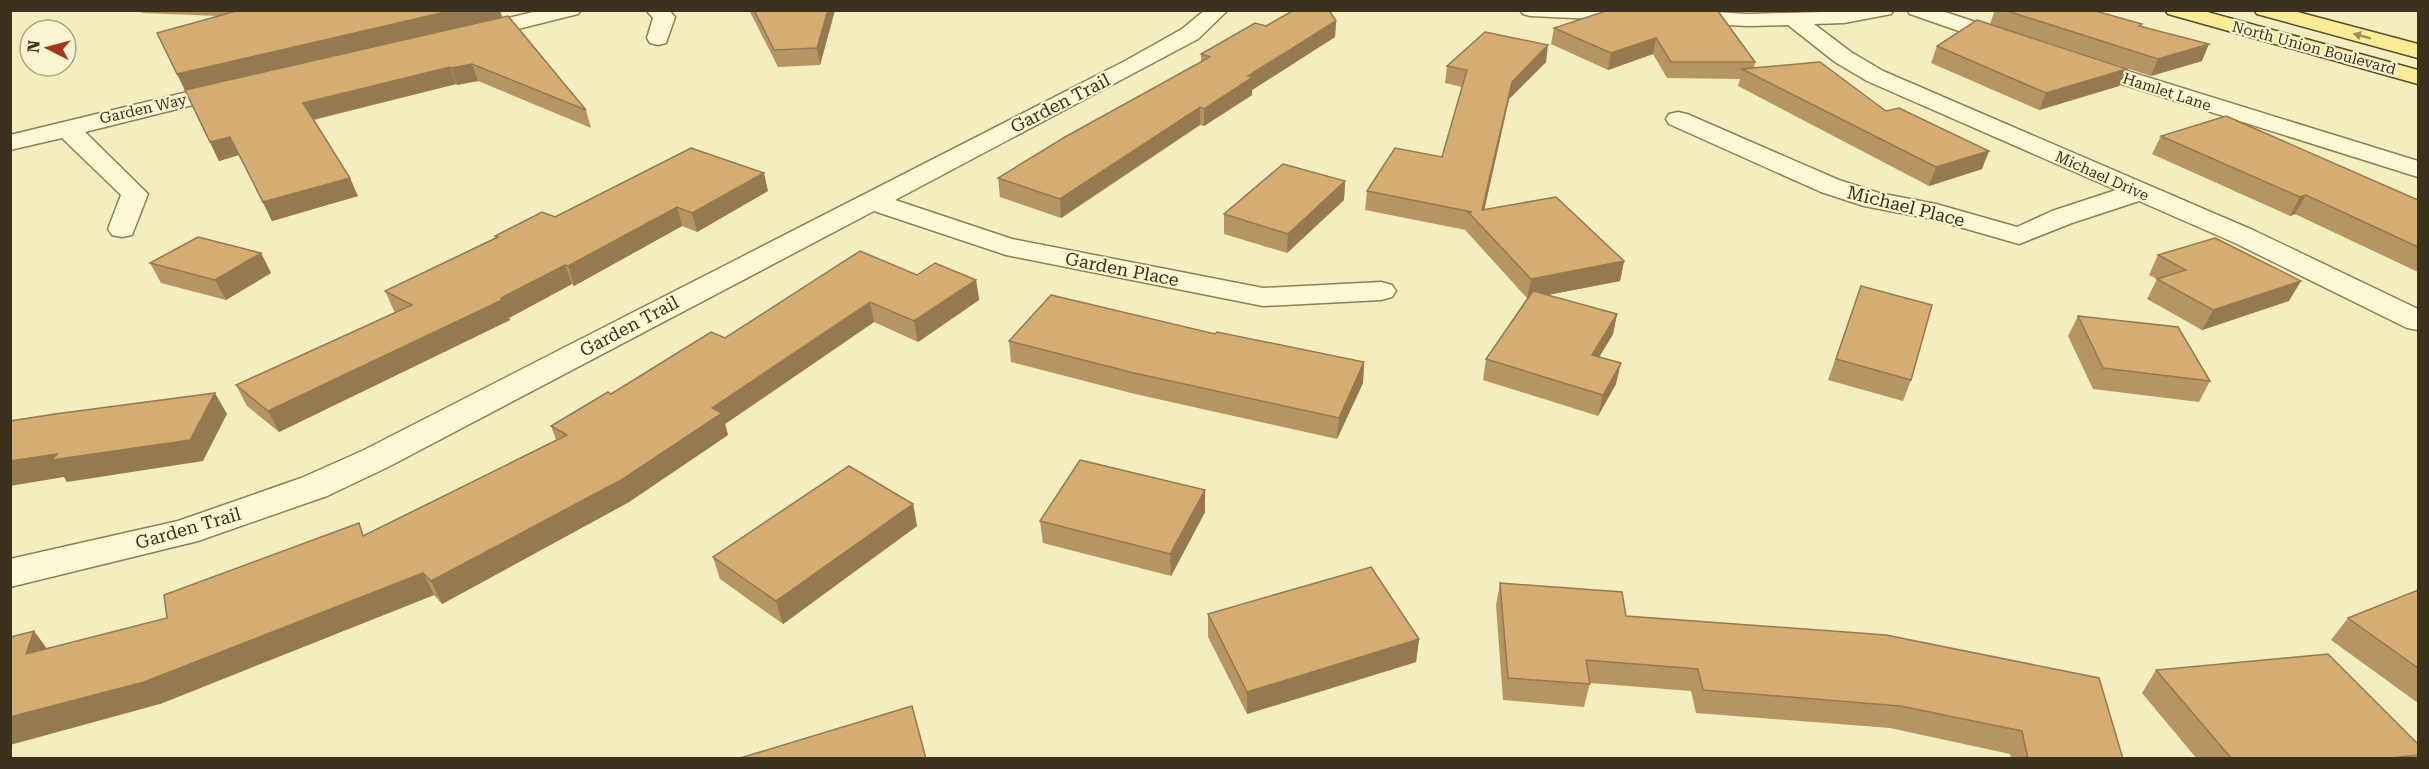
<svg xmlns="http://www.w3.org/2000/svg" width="2429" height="769" viewBox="0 0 2429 769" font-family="'Roboto Serif',serif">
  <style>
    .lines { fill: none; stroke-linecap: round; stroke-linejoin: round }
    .minor-casing { stroke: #8e7e56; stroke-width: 3 }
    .primary-casing { stroke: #5b4a2b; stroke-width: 3 }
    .minor { fill: #fcf8d5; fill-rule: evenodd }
    .primary { fill: #faec94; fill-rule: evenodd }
    .wall { fill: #b79562 }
    .shaded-wall { fill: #957950 }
    .building { fill: #d5ad72; stroke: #957950; stroke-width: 1.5 }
    .oneway { fill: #9b8e58 }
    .labels { text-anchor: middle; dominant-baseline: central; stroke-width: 4.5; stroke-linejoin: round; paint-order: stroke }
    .far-street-label { font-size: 15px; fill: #3c311c; stroke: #f9f5d1 }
    .street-label { font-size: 18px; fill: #3c311c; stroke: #f9f5d1 }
  </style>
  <rect width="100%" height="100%" fill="#f3edc0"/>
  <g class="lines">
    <g class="minor-casing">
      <g id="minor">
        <path d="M 542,10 L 581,10 L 578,14 L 470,41 L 462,39 L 459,34 L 462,29 Z"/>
        <path d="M 646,10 L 669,10 L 675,17 L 666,43 L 658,45 L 650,43 L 647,38 L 653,18 Z"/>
        <path d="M 1205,10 L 1228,10 L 1198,39 L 895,200 L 1012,239 L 1263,288 L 1381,282 L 1392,285 L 1396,291 L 1392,297 L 1381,300 L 1263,306 L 1006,255 L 874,211 L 388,467 L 327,496 L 198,541 L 10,587 L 10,559 L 178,521 L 301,478 L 362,451 L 1125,61 L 1182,29 Z"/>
        <path d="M 1520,10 L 1679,10 L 1748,14 L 1894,10 L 1891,14 L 1844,23 L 1814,24 L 1851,52 L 1883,71 L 2255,231 L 2418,309 L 2418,330 L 2407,328 L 2235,243 L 2139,201 L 2072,223 L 2019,244 L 1932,219 L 1864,206 L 1821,192 L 1669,124 L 1666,119 L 1669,114 L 1678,112 L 1687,114 L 1839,180 L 1879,193 L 1936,204 L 2017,227 L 2052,211 L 2116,190 L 1867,81 L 1835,62 L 1788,25 L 1748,26 L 1530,16 L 1523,14 Z"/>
        <path d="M 1907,10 L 1939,10 L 2018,36 L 2021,41 L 2018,46 L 2010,48 L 2002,46 L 1910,14 Z"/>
        <path d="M 2082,57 L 2418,161 L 2418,177 L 2074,69 L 2071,64 L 2074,59 Z"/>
        <path d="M 233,81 L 241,83 L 245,88 L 241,93 L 85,132 L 148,194 L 132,235 L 122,237 L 112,235 L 108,229 L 121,195 L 62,138 L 10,150 L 10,135 Z"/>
      </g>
    </g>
    <g class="primary-casing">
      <g id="primary">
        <path d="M 2165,10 L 2200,10 L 2418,70 L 2418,84 L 2168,14 Z"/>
        <path d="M 2254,10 L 2290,10 L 2418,44 L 2418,58 L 2257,14 Z"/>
      </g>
    </g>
    <use href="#minor" class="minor"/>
    <use href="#primary" class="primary"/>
  </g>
  <g class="wall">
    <path d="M 136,10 L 500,10 L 502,17 L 586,110 L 591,128 L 478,81 L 457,85 L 456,84 L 314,120 L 358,196 L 272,221 L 239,155 L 219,161 L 157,33 L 218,16 L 143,13 Z"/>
    <path d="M 749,10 L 835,10 L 820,65 L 778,67 Z"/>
    <path d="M 1609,10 L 1755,62 L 1754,68 L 1886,111 L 1982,169 L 1929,186 L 1738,86 L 1740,79 L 1667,78 L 1653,54 L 1608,70 L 1551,44 L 1554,28 Z"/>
    <path d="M 1995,10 L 2092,10 L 2141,26 L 2202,61 L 2151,76 L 1990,24 Z"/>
    <path d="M 1336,21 L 1335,37 L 1252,90 L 1252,95 L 1204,126 L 1200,125 L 1061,218 L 1000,197 L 998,178 L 1201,62 L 1201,54 L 1266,26 Z"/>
    <path d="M 1937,46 L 2127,69 L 2119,86 L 2039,110 L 1931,63 Z"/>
    <path d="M 1546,62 L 1509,99 L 1484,210 L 1624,261 L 1620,281 L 1547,295 L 1617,314 L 1613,334 L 1599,357 L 1616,384 L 1598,416 L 1483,380 L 1486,359 L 1527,298 L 1466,231 L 1466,230 L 1365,210 L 1367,191 L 1442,157 L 1462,87 L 1445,83 L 1447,66 Z"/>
    <path d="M 2161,136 L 2418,200 L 2418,272 L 2295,214 L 2290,216 L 2152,154 Z"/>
    <path d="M 1345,181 L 1344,200 L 1287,253 L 1224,234 L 1224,214 Z"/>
    <path d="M 768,191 L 697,232 L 682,226 L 574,286 L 572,284 L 509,318 L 510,320 L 279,432 L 247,406 L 236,385 L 396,312 L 394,311 L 385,291 L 496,238 L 495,236 L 555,217 Z"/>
    <path d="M 261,253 L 271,273 L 226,300 L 161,283 L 150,263 Z"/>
    <path d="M 2158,255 L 2289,301 L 2202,330 L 2147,299 L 2157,279 L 2149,275 Z"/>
    <path d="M 917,275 L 976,280 L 979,300 L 918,342 L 874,322 L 725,424 L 728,435 L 629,502 L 442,604 L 434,595 L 160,704 L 47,648 L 167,618 L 365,535 L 556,440 L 551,426 L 611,394 L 725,338 Z"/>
    <path d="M 1861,286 L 1911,380 L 1903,401 L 1828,380 Z"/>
    <path d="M 2078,316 L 2210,381 L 2199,402 L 2093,389 L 2068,336 Z"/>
    <path d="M 1215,334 L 1364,362 L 1363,383 L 1337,439 L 1135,394 L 1011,362 L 1009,341 Z"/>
    <path d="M 913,504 L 917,526 L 783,624 L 720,579 L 713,557 Z"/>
    <path d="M 1205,512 L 1171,576 L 1043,543 L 1040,521 Z"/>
    <path d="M 1500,583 L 1626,616 L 2123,759 L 2011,759 L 2010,754 L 1890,728 L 1696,713 L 1691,691 L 1590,683 L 1584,707 L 1503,700 L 1496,605 Z"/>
    <path d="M 2418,590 L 2418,703 L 2331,640 L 2348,618 Z"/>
    <path d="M 1208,614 L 1419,639 L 1416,662 L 1247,714 L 1208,637 Z"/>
    <path d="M 2156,670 L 2418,755 L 2418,759 L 2197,759 L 2142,693 Z"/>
  </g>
  <g class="shaded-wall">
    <path d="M 454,10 L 500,10 L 502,17 L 186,91 L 177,74 Z"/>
    <path d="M 828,10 L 835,10 L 820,65 L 817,48 Z"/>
    <path d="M 1336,21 L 1335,37 L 1252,90 L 1252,95 L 1204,126 L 1204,109 L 1248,76 Z"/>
    <path d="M 1656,38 L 1653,54 L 1608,70 L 1611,53 Z"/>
    <path d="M 2209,44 L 2202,61 L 2151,76 L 2158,59 Z"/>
    <path d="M 1548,45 L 1546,62 L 1509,99 L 1481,225 L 1482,210 L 1512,82 Z"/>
    <path d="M 472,64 L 478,81 L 457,85 L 451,68 Z"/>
    <path d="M 450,67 L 456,84 L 311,120 L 303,103 Z"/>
    <path d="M 2127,69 L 2119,86 L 2039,110 L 2046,93 Z"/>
    <path d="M 1200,107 L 1200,125 L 1061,218 L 1060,199 Z"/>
    <path d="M 230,137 L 239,155 L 219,161 L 210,142 Z"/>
    <path d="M 1989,151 L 1982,169 L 1929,186 L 1936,167 Z"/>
    <path d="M 764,173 L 768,191 L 697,232 L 692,213 Z"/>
    <path d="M 350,178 L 358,196 L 272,221 L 263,202 Z"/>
    <path d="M 1345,181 L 1344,200 L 1287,253 L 1288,234 Z"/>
    <path d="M 2306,195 L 2295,214 L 2290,216 L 2300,197 Z"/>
    <path d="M 677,207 L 682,226 L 574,286 L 568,266 Z"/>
    <path d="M 261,253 L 271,273 L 226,300 L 215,280 Z"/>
    <path d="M 1624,261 L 1620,281 L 1527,299 L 1531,279 Z"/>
    <path d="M 565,265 L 572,284 L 509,318 L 510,320 L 279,432 L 268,411 L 501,298 Z"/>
    <path d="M 976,280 L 979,300 L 918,342 L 914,321 Z"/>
    <path d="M 2301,281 L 2289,301 L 2202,330 L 2213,310 Z"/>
    <path d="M 870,302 L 874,322 L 725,424 L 728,435 L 629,502 L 442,604 L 431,581 L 712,408 Z"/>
    <path d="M 1617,314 L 1613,334 L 1588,376 L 1592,355 Z"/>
    <path d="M 1364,362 L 1363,383 L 1337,439 L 1339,418 Z"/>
    <path d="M 1621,363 L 1616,384 L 1598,416 L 1603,395 Z"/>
    <path d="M 215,393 L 227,414 L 203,461 L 67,482 L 64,477 L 10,486 L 10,461 Z"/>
    <path d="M 1205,490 L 1205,512 L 1171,576 L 1170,554 Z"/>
    <path d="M 913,504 L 917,526 L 783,624 L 776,601 Z"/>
    <path d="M 423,573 L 434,595 L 160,704 L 10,745 L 10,717 Z"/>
    <path d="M 34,631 L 51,654 L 26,654 Z"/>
    <path d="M 1419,639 L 1416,662 L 1247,714 L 1247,692 Z"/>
  </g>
  <g class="building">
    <path d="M 240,10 L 454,10 L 177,74 L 157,33 Z"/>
    <path d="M 754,10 L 828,10 L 817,48 L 774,50 Z"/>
    <path d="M 1294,10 L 1329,10 L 1336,21 L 1248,76 L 1253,77 L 1204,109 L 1200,107 L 1060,199 L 998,178 L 1065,137 L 1210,57 L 1201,54 L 1255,23 L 1266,26 Z"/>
    <path d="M 1609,10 L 1718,11 L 1755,62 L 1671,62 L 1656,38 L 1611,53 L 1554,28 Z"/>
    <path d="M 2004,10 L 2092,10 L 2142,24 L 2139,26 L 2209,44 L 2158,59 Z"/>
    <path d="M 508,16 L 586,110 L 472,64 L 451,68 L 450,67 L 303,103 L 350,178 L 263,202 L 230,137 L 210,142 L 185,90 Z"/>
    <path d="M 1977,20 L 2127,69 L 2046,93 L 1937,46 Z"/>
    <path d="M 1485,32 L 1548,45 L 1512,82 L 1482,210 L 1556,197 L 1624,261 L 1531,279 L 1468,212 L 1472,212 L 1367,191 L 1395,148 L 1442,157 L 1467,70 L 1447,66 Z"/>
    <path d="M 1820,62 L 1886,111 L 1899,108 L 1989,151 L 1936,167 L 1742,69 Z"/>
    <path d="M 2226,116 L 2418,200 L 2418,247 L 2306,195 L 2300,197 L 2161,136 Z"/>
    <path d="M 691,148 L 764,173 L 692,213 L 677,207 L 568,266 L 565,265 L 501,298 L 502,300 L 268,411 L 236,385 L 412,305 L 385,291 L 498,237 L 495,236 L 542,212 L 555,217 Z"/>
    <path d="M 1283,164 L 1345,181 L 1288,234 L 1224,214 Z"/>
    <path d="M 198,237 L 261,253 L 215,280 L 150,263 Z"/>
    <path d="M 2215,238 L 2301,281 L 2213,310 L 2157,279 L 2186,270 L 2158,255 Z"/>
    <path d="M 860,251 L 917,275 L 935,263 L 976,280 L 914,321 L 870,302 L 712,408 L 722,413 L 621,480 L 431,581 L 423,573 L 144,682 L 10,717 L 10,637 L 34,631 L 26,654 L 167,618 L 164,595 L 359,523 L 363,536 L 567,435 L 551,426 L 608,392 L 611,394 L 711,332 L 725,338 Z"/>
    <path d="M 1861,286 L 1932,305 L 1911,380 L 1836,359 Z"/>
    <path d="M 1533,291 L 1617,314 L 1592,355 L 1621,363 L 1603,395 L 1486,359 Z"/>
    <path d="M 1051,295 L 1215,334 L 1217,332 L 1364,362 L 1339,418 L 1134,373 L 1009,341 Z"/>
    <path d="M 2078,316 L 2178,327 L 2210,381 L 2103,368 Z"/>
    <path d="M 215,393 L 190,440 L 52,460 L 57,454 L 10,461 L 10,421 L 55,414 Z"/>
    <path d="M 1080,460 L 1205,490 L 1170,554 L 1040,521 Z"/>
    <path d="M 849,466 L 913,504 L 776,601 L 713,557 Z"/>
    <path d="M 1371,567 L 1419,639 L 1247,692 L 1208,614 Z"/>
    <path d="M 1500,583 L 1622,592 L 1626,616 L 1886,635 L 2099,678 L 2123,759 L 2028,759 L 2022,731 L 1900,706 L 1703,690 L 1698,669 L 1586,660 L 1590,684 L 1508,678 Z"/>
    <path d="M 2418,590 L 2418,668 L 2348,618 Z"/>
    <path d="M 2328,654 L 2418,744 L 2418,755 L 2380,759 L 2232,759 L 2156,670 Z"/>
    <path d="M 912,706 L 926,759 L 737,759 Z"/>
  </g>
  <defs><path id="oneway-solid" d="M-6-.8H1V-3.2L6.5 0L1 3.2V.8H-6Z" transform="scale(1.5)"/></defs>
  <use class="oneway" href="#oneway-solid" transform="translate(2362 36) rotate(-165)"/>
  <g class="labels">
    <g class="far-street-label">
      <text transform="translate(2314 48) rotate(15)">North Union Boulevard</text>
      <text transform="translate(2167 92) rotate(18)">Hamlet Lane</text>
      <text transform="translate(143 109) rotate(-13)">Garden Way</text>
      <text transform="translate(2102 176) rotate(24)">Michael Drive</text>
    </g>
    <g class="street-label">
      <text transform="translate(1060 103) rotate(-27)">Garden Trail</text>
      <text transform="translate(1906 206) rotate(14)">Michael Place</text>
      <text transform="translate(1122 269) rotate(11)">Garden Place</text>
      <text transform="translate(629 326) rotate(-28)">Garden Trail</text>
      <text transform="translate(188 528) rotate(-16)">Garden Trail</text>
    </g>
  </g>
  <rect width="2429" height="769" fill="none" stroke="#3c311c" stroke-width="24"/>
  <g transform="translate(48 48) rotate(276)"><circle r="28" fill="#f9f5d1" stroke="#ada789" stroke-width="1.5"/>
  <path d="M0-4.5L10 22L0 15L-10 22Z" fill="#a4351f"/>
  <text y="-9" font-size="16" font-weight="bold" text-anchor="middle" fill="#3c311c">N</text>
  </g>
</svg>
